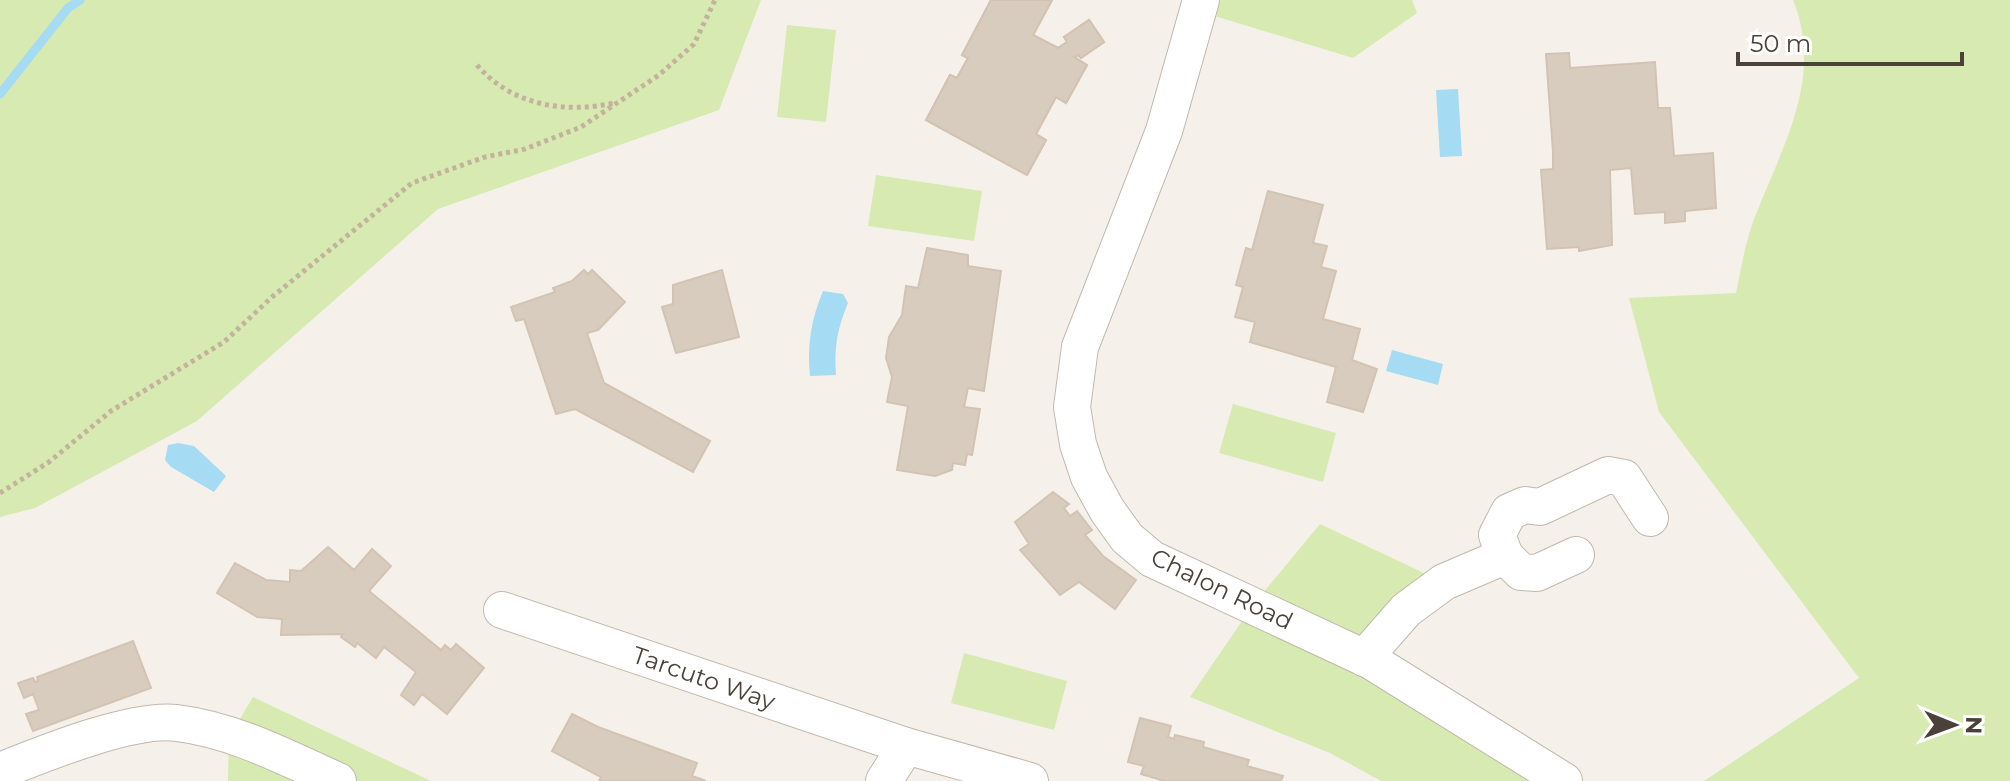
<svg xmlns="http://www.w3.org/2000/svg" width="2010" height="781" viewBox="0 0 2010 781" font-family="Montserrat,sans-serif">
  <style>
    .green { fill: #d6eab2 }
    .water { fill: #a5dbf3 }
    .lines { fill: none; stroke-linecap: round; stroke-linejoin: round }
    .stream { stroke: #a5dbf3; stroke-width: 9 }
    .building { fill: #d8ccbf; stroke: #d3c3b2; stroke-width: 2; fill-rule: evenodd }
    .minor-casing { stroke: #c1b8ac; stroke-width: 38 }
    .path { stroke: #c4b29d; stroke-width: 5; stroke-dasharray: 4 4; stroke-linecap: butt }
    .minor { stroke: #fff; stroke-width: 36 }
    .labels { text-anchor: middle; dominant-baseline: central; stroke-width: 8; stroke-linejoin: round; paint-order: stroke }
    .street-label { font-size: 24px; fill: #4a4138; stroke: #fff }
  </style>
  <rect width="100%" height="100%" fill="#f5f1ea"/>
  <g class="green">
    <path d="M 0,0 L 761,0 L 719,110 L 438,209 L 197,421 L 35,508 L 0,517 Z"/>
    <path d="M 1201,0 L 1412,0 L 1417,13 L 1353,58 L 1198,11 Z"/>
    <path d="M 1793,0 L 2010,0 L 2010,781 L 1704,781 L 1859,678 L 1659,412 L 1629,298 L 1736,293 C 1741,269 1745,244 1753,222 C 1781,148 1825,79 1793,0 Z"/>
    <path d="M 787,25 L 836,30 L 826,122 L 777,117 Z"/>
    <path d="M 876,175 L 982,191 L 974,241 L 868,226 Z"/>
    <path d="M 1233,404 L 1336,433 L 1323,482 L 1219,453 Z"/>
    <path d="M 1320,524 L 1424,573 L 1371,661 L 1564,781 L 1381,781 L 1330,753 L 1190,697 L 1253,605 Z"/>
    <path d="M 964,653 L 1067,681 L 1054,730 L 951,703 Z"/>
    <path d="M 253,697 L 431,781 L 228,781 L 229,737 Z"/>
  </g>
  <g class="water">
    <path d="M 1458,89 L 1462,156 L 1440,157 L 1436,90 Z"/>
    <path d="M 823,291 L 843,294 L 848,303 C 837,329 834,348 836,375 L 810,376 C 807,344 811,320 823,291 Z"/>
    <path d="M 1392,350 L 1443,364 L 1438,385 L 1386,371 Z"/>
    <path d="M 178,443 L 194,446 L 226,476 L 214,492 L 171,467 L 165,460 L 168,445 Z"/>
  </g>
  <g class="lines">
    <path class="stream" d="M 0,94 L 68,8 L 80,0"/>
  </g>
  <g class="building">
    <path d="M 991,0 L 1052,0 L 1033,35 L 1058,48 L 1067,42 L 1064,37 L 1089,20 L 1104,42 L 1081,58 L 1078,55 L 1074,57 L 1087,65 L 1066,103 L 1056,97 L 1036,134 L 1046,140 L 1027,175 L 926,120 L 950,75 L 957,78 L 968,58 L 962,55 ZM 1016,54 L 1040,67 L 1002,135 L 979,122 Z"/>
    <path d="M 991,0 L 1052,0 L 1033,35 L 1058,48 L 1067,42 L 1064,37 L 1089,20 L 1104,42 L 1081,58 L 1078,55 L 1074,57 L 1087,65 L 1066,103 L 1056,97 L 1036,134 L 1046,140 L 1027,175 L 926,120 L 950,75 L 957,78 L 968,58 L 962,55 Z"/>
    <path d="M 1569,53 L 1570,68 L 1655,62 L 1658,108 L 1670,108 L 1674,156 L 1713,153 L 1716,208 L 1685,211 L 1685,221 L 1665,223 L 1665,212 L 1635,214 L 1631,168 L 1610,170 L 1612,245 L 1579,251 L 1579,247 L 1547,249 L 1541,170 L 1553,169 L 1553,152 L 1546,54 Z"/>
    <path d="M 1268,191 L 1323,205 L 1313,243 L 1327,246 L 1321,267 L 1336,271 L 1323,319 L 1360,329 L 1352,360 L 1377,369 L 1363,412 L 1327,402 L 1336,367 L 1250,342 L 1255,322 L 1235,317 L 1243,287 L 1236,285 L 1246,248 L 1252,250 Z"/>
    <path d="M 927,248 L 968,255 L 968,266 L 1001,271 L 984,391 L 968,388 L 964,407 L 980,409 L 972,455 L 967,454 L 965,465 L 953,463 L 952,470 L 935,476 L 897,470 L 908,406 L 887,402 L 892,377 L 886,358 L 889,337 L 902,315 L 906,286 L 918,288 Z"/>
    <path d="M 584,270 L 588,274 L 592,270 L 625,302 L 598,330 L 587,333 L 604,383 L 710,441 L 693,472 L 575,409 L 556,414 L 524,319 L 516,321 L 511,307 L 555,292 L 553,288 L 572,281 Z"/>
    <path d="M 722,270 L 739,337 L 676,353 L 662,307 L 673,304 L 673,285 Z"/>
    <path d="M 1053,492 L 1069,504 L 1064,508 L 1070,516 L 1077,511 L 1092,530 L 1085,535 L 1103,556 L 1136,580 L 1115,609 L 1079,582 L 1060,595 L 1020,550 L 1029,544 L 1015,522 Z"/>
    <path d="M 328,547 L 354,570 L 372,549 L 391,566 L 369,591 L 441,650 L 445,645 L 451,650 L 456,644 L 484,668 L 447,714 L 422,694 L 414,705 L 401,695 L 416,672 L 384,647 L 376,658 L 357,643 L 355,647 L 341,637 L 343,634 L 281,635 L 282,619 L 257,617 L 217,593 L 235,563 L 266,580 L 290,582 L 290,570 L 301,571 Z"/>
    <path d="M 133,641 L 151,688 L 33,731 L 26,714 L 39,710 L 33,694 L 24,698 L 18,683 L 33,678 L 35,682 L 38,681 L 37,677 Z"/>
    <path d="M 572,714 L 598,727 L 697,763 L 692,776 L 706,781 L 599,781 L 601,777 L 552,751 Z"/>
    <path d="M 1140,718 L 1171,726 L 1168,737 L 1174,739 L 1175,735 L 1204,742 L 1203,747 L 1249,760 L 1247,766 L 1283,776 L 1281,781 L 1165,781 L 1141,774 L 1144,766 L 1128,762 Z"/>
  </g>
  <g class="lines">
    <g class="minor-casing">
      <g id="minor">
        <path d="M 1201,0 L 1164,131 L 1080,347 L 1072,407 L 1078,444 L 1089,477 L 1107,510 L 1127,538 L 1152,559 L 1371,661 L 1564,781"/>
        <path d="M 1505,556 L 1521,572 L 1537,573 L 1576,555"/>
        <path d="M 502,610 L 906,746"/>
        <path d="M 1364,658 L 1406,610 L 1444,582 L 1505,556 L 1497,535 L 1509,512 L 1525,505 L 1540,507 L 1608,475 L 1624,478 L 1650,518"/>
        <path d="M 0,771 C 43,754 133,717 177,723 C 234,730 287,758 338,781"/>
        <path d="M 884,781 L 906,746 L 1030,781"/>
      </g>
    </g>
    <g class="path">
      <path d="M 477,65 C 511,105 564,114 614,103"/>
      <path d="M 0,493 L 49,462 L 111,411 L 224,342 L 272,297 L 412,183 L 485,157 L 525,149 L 581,127 L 659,75 L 694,44 L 715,0"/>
    </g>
    <use href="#minor" class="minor"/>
  </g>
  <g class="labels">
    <g class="street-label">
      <text transform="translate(1222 589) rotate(26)">Chalon Road</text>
      <text transform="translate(704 678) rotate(19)">Tarcuto Way</text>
    </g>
  </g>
  <g transform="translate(1954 725) rotate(91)" stroke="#ffffff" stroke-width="6" paint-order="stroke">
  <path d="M0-6L14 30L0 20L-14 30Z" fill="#4a4138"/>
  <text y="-12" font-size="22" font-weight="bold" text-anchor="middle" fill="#4a4138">N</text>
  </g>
  <path d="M1738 52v12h224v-12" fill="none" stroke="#4a4138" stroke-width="4"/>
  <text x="1750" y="52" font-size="24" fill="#4a4138" stroke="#ffffff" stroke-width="6" paint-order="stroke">50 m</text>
</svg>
